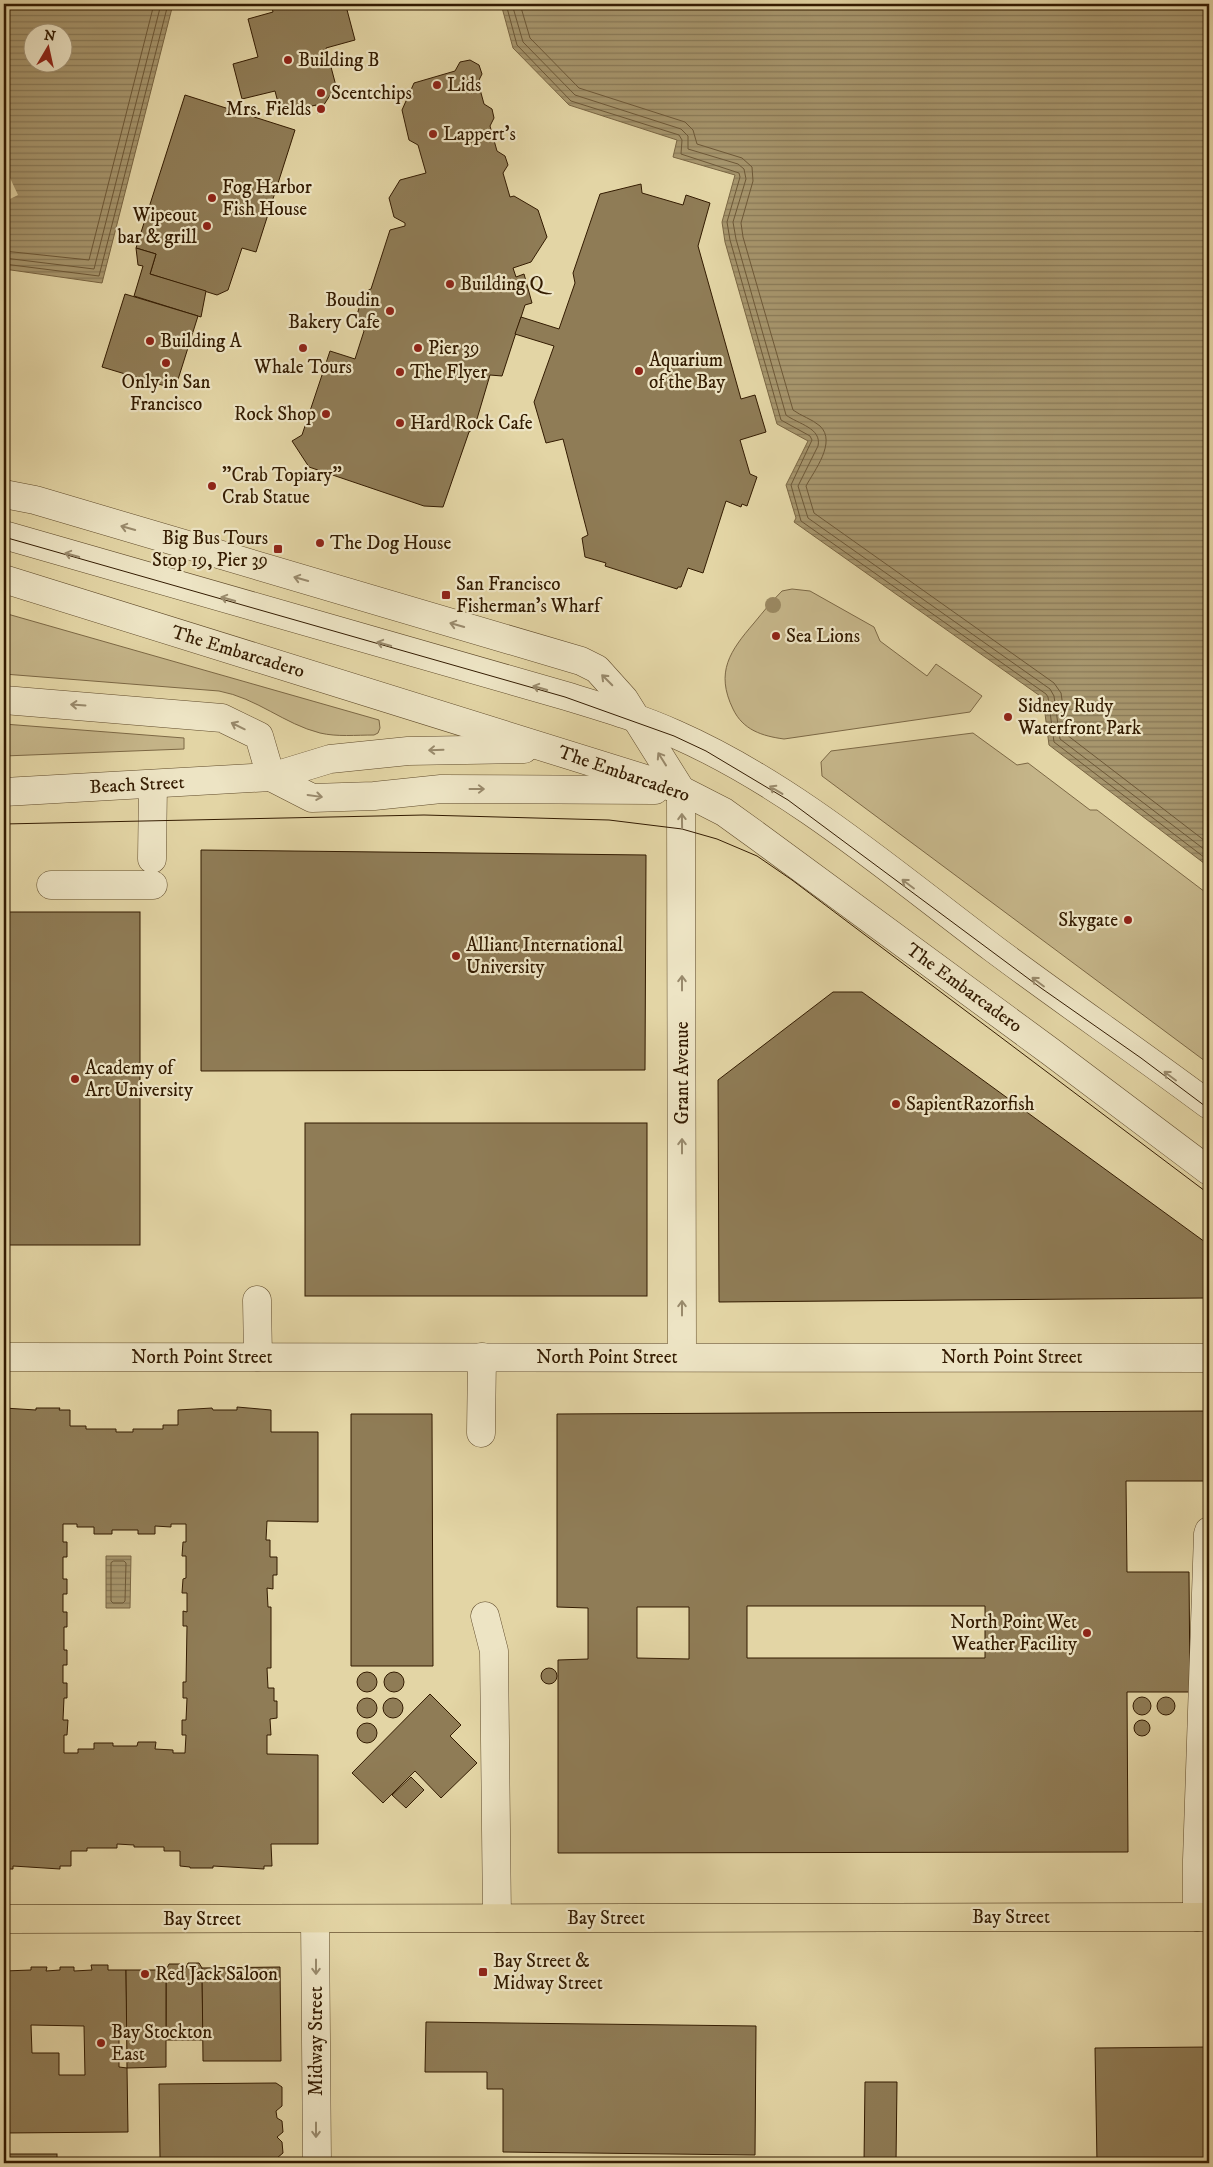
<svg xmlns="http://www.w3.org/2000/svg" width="1213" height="2167" viewBox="0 0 1213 2167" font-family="'IM FELL DW Pica',serif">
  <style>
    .green { fill: #c5b589; stroke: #7c6845 }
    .water { fill: url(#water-rules); stroke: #796542; fill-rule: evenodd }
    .pier { fill: #e3d5a5 }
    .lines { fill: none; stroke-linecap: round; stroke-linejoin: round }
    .shore { stroke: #6d5837; stroke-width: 1 }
    .building { fill: #8f7c56; stroke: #331b01; fill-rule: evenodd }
    .minor-casing { stroke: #5f4a2a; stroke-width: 29 }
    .major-casing { stroke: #331b01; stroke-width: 29 }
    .minor { stroke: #ede4c4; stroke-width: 28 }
    .major { stroke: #e3d5a5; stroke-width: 28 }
    .tram { stroke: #331b01; stroke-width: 1 }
    .tree { fill: #9a8861 }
    .oneway { stroke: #998a6c }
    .poi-dot { fill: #8f2418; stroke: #ede4c4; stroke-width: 2 }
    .labels { text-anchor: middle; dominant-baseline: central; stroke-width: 4.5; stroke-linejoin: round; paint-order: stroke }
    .poi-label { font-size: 19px; fill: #331b01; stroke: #ede4c4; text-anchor: start }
    .street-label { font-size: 19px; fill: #331b01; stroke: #ede4c4 }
  </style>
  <defs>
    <pattern id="water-rules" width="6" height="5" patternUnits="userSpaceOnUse" patternTransform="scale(1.25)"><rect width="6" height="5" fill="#a7966d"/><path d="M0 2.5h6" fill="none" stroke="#897a57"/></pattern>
  </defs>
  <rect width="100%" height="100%" fill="#e3d5a5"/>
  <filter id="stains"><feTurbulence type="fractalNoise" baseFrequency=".004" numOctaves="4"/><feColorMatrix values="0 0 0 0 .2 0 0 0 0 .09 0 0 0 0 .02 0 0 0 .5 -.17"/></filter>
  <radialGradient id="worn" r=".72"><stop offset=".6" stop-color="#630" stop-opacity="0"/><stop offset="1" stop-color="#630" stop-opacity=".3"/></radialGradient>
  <g class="green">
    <path d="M 792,589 L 810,591 L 874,627 L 880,641 L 927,676 L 936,664 L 982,696 L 970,712 L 784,739 C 762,736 743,730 733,709 C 715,672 730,651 754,623 C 763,612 772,601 782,591 Z"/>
    <path d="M 4,613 L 379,720 L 380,728 L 378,733 L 374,735 C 356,735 337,737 320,733 C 284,724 257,698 219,691 L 4,674 Z"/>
    <path d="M 4,724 L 184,738 L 184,749 L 4,756 Z"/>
    <path d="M 973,733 L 1017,765 L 1028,763 L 1090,810 L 1097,810 L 1209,895 L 1209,1064 L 822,776 L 821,762 L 831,751 Z"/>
  </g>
  <g class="water">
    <path d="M 4,4 L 173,4 L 102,283 L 4,269 ZM 32,32 L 62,32 L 62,62 L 32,62 Z"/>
    <path d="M 501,4 L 1209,4 L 1209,867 L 1049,745 L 1043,698 L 794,522 L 796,518 L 786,485 L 808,441 L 777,424 L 725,242 L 722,222 L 735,175 L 673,157 L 677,140 L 569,105 L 513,48 Z"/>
    <path d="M 106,1556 L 131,1556 L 130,1608 L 106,1608 Z"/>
  </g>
  <path class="pier" d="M 4,165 L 18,195 L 4,202 Z"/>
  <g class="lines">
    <g class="shore">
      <path d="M 506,4 L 517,45 L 571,101 L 679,135 L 682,140 L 681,154 L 739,173 L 740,177 L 727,222 L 730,240 L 781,420 L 810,436 L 812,440 L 791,485 L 801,521 L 1046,694 L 1048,697 L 1054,742 L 1209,861"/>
      <path d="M 512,4 L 523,42 L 575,95 L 681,129 L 688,136 L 688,149 L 738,164 L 744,169 L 746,179 L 733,222 L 736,239 L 786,415 C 798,424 822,428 818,446 L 798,486 L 808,518 L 1050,689 L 1054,696 L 1060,739 L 1209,853"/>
      <path d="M 520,4 L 530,38 L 579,88 L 685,122 L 693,130 L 697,144 L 742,158 L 752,167 L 753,181 L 741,223 L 743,237 L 793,410 C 801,416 812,419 820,426 C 837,442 814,471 806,486 L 814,513 L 1054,683 L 1061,693 L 1067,735 L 1209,844"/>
      <path d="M 4,251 L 89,260 L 154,4"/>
      <path d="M 4,258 L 94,269 L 161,4"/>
      <path d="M 4,264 L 99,276 L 168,4"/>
      <path d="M 114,1561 L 124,1561 L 126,1563 L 125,1601 L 123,1603 L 113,1603 L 111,1601 L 111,1563 Z"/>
    </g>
  </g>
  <g class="building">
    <path d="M 271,4 L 335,4 L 336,8 L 346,6 L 355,40 L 326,48 L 336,86 L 318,114 L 316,105 L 281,114 L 275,91 L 242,99 L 233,64 L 258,57 L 248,19 L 273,12 Z"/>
    <path d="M 470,60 L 479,65 L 482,74 L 478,82 L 484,104 L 492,109 L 494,118 L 490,126 L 497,151 L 505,156 L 508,165 L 503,173 L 510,197 L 514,196 L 538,210 L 547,237 L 531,262 L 513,268 L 516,277 L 524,274 L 532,303 L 525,305 L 502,376 L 490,375 L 474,429 L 469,432 L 443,507 L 424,506 L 309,467 L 292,441 L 302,435 L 330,351 L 355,359 L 364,331 L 356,318 L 364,292 L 371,289 L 390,230 L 405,226 L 405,223 L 394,217 L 389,198 L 400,180 L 426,173 L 418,145 L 409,140 L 402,110 L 414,83 L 455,71 L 460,62 Z"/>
    <path d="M 185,95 L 295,130 L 256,252 L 242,248 L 228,290 L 217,295 L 150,274 L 156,254 L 136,248 Z"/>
    <path d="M 641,184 L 642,193 L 683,205 L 686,195 L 710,203 L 698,246 L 741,399 L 755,395 L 766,432 L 740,440 L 750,474 L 757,477 L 747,506 L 742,504 L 741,507 L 726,501 L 703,573 L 688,568 L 681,587 L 678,587 L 677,589 L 605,566 L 606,563 L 585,557 L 582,538 L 588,535 L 563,439 L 546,443 L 534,402 L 554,346 L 515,334 L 521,317 L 559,329 L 575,283 L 573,273 L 600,194 Z"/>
    <path d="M 136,248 L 156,254 L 150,274 L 206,291 L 201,317 L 134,296 L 143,266 L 138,265 Z"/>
    <path d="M 125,294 L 198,316 L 175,389 L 102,367 Z"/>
    <path d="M 201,850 L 646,855 L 645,1070 L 201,1071 Z"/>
    <rect x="4" y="912" width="136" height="333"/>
    <path d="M 833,992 L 862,992 L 1205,1242 L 1205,1298 L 719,1302 L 718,1080 Z"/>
    <rect x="305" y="1123" width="342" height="173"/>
    <path d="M 237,1407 L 271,1410 L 271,1432 L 318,1432 L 318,1522 L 267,1521 L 266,1540 L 270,1540 L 270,1557 L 277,1557 L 277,1575 L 273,1575 L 273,1589 L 267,1588 L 268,1607 L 271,1607 L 271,1668 L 267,1668 L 268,1688 L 274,1688 L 274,1701 L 277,1701 L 277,1718 L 270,1719 L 271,1735 L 267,1735 L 267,1754 L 318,1755 L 318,1844 L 271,1844 L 272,1866 L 264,1866 L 264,1869 L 213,1866 L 213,1868 L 190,1868 L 190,1867 L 180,1866 L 180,1851 L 164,1851 L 164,1847 L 134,1847 L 134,1845 L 117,1844 L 117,1848 L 87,1848 L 87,1851 L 71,1851 L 71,1866 L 60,1866 L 60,1869 L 13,1866 L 13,1869 L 4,1869 L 4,1408 L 36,1410 L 36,1408 L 60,1408 L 59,1410 L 70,1410 L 70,1426 L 86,1426 L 86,1429 L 116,1429 L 116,1432 L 133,1432 L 133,1429 L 163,1429 L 163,1425 L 178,1425 L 178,1410 L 212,1408 L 213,1410 L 237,1410 ZM 63,1524 L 77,1524 L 77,1527 L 94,1527 L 94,1534 L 112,1534 L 112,1530 L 138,1530 L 138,1534 L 155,1534 L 155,1526 L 171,1527 L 171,1524 L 186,1524 L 186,1542 L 183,1542 L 182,1556 L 186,1556 L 186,1578 L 183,1579 L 182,1593 L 187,1593 L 187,1612 L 183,1611 L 183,1626 L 187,1626 L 186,1682 L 183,1682 L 183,1698 L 187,1698 L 186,1720 L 182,1720 L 182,1735 L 186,1735 L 185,1753 L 173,1753 L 173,1750 L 155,1749 L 156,1742 L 138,1742 L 137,1746 L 113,1746 L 113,1743 L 94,1743 L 94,1749 L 78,1749 L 78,1753 L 64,1753 L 64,1735 L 67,1735 L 68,1720 L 63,1720 L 64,1698 L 67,1698 L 67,1683 L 63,1683 L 63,1665 L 67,1665 L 67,1650 L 64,1650 L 64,1627 L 67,1627 L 67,1612 L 63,1612 L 63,1594 L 67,1594 L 67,1579 L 63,1579 L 63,1557 L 67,1557 L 67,1542 L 63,1542 Z"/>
    <path d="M 1209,1411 L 1209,1481 L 1126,1481 L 1127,1572 L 1189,1572 L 1190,1692 L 1127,1692 L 1128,1852 L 558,1853 L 558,1660 L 588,1659 L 588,1608 L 557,1607 L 557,1414 ZM 747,1606 L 985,1606 L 985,1658 L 747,1658 ZM 637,1607 L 689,1607 L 689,1659 L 637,1658 Z"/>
    <path d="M 351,1414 L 432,1414 L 433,1666 L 351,1666 Z"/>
    <circle cx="549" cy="1676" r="8"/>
    <circle cx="394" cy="1682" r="10"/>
    <circle cx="367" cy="1682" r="10"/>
    <path d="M 430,1694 L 461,1725 L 450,1736 L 477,1763 L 441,1798 L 415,1771 L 383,1803 L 352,1773 Z"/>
    <circle cx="1166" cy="1706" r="9"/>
    <circle cx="1142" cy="1706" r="9"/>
    <circle cx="393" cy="1708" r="10"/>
    <circle cx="367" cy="1708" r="10"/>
    <circle cx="1142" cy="1728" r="8"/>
    <circle cx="367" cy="1733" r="10"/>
    <path d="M 411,1777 L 424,1790 L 406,1808 L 392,1795 Z"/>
    <path d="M 188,1963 L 199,1963 L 202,1968 L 203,2040 L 166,2040 L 166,1970 L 169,1964 L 180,1964 L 185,1970 Z"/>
    <path d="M 91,1965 L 108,1965 L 108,1970 L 126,1970 L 127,2033 L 119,2033 L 119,2067 L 127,2068 L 128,2132 L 4,2133 L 4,1971 L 31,1970 L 31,1967 L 47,1967 L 46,1971 L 60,1970 L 60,1967 L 74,1967 L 74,1971 L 92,1970 ZM 31,2025 L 84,2026 L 85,2075 L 59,2075 L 59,2053 L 32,2053 Z"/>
    <path d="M 280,1967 L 281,2061 L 203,2061 L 202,1968 Z"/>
    <path d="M 126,1970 L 166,1970 L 166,2067 L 127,2068 Z"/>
    <path d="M 426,2022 L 756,2026 L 755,2155 L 503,2152 L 503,2089 L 487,2089 L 487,2072 L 425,2072 Z"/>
    <path d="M 1209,2047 L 1209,2163 L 1097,2163 L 1095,2048 Z"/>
    <path d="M 865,2082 L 897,2082 L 896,2162 L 864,2162 Z"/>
    <path d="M 276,2083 L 282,2087 L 282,2106 L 276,2111 L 277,2118 L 282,2121 L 283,2132 L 277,2137 L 282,2142 L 283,2153 L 277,2158 L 160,2158 L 159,2084 Z"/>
    <rect x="4" y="2154" width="53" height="9"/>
    <path d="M 203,2158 L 203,2163 L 155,2163 L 155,2159 Z"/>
    <path d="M 229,2158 L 277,2158 L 277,2162 L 281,2161 L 281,2163 L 229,2163 Z"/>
  </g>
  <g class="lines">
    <g class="minor-casing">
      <g id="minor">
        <path d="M 4,494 L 35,500 L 581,661 L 597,669 L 624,699 L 681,790"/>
        <path d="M 4,535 L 566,696 C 602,707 640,718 675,734 C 791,785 893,873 994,949 C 1065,1002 1138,1052 1209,1105"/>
        <path d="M 4,579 L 681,790 L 724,812 L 760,838 L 1051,1052 L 1209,1171"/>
        <path d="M 4,700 L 222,718 L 259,736 L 271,777 L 312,798 L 374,796 L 441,789 L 655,790"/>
        <path d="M 681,790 L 682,1357"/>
        <path d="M 4,792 L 271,777 L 330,759 L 408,751 L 524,749"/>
        <path d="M 152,859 L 153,784"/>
        <path d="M 51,885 L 153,885"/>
        <path d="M 257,1300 L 258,1357"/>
        <path d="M 4,1357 L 1209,1358"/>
        <path d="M 481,1433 L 482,1357"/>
        <path d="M 485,1616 L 494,1651 L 497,1918"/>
        <path d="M 1197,1917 L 1197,1860 L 1208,1534 L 1209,1531"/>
        <path d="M 315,1919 L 317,2163"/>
      </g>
    </g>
    <g class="major-casing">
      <path id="major" d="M 4,1919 L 1209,1917"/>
    </g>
    <use href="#minor" class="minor"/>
    <use href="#major" class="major"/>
    <g class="tram">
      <path d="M 4,537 L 565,697 L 674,736 L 706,751 L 788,800 L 1041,988 L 1141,1058 L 1209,1109"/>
      <path d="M 4,824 L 424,815 L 609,820 L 682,829 L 717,839 L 757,856 L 792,880 L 1209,1194"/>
    </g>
  </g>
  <circle class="tree" cx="773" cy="605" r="8"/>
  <defs><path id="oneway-shaft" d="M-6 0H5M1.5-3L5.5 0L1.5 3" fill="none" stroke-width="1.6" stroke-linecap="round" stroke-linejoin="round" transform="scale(1.25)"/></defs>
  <g class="oneway">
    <use href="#oneway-shaft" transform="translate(128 528) rotate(-164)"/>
    <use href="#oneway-shaft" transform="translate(72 555) rotate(-164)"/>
    <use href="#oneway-shaft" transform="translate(301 579) rotate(-164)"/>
    <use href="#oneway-shaft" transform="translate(228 599) rotate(-164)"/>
    <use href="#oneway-shaft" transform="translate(457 625) rotate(-164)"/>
    <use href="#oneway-shaft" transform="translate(384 644) rotate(-164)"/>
    <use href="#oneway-shaft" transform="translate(607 680) rotate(-135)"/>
    <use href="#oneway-shaft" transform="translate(540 688) rotate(-164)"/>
    <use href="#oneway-shaft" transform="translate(78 705) rotate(-176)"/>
    <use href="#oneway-shaft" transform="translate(238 726) rotate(-154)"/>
    <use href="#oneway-shaft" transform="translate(436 750) rotate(178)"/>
    <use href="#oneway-shaft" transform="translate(662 759) rotate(-122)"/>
    <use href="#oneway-shaft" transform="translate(477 789)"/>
    <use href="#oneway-shaft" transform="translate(776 790) rotate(-149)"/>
    <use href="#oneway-shaft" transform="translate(315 796) rotate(8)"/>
    <use href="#oneway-shaft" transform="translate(682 821) rotate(-91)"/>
    <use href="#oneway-shaft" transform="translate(908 884) rotate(-143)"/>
    <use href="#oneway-shaft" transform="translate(1038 982) rotate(-143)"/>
    <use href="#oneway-shaft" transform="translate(682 983) rotate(-90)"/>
    <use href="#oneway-shaft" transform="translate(1170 1076) rotate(-143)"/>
    <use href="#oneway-shaft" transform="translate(682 1146) rotate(-90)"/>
    <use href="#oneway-shaft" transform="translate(682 1308) rotate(-90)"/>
    <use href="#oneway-shaft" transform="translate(316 1967) rotate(90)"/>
    <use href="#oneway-shaft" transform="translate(316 2130) rotate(90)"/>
  </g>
  <g class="poi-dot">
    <circle cx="288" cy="60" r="5"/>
    <circle cx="437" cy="85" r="5"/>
    <circle cx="321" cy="93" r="5"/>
    <circle cx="321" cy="109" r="5"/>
    <circle cx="433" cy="134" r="5"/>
    <circle cx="212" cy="198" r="5"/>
    <circle cx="207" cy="226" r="5"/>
    <circle cx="450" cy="284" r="5"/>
    <circle cx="390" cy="311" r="5"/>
    <circle cx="150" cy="341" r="5"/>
    <circle cx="303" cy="348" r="5"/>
    <circle cx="418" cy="348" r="5"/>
    <circle cx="166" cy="363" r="5"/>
    <circle cx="639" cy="371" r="5"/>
    <circle cx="400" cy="372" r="5"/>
    <circle cx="326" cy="414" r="5"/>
    <circle cx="400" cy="423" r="5"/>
    <circle cx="212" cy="486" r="5"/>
    <circle cx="320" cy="543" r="5"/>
    <rect x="273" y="544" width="10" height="10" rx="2.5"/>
    <rect x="441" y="590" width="10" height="10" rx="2.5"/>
    <circle cx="776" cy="636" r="5"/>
    <circle cx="1008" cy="717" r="5"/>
    <circle cx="1128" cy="920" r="5"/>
    <circle cx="456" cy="956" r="5"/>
    <circle cx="75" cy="1079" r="5"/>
    <circle cx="896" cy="1104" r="5"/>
    <circle cx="1087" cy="1633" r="5"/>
    <rect x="478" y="1967" width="10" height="10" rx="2.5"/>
    <circle cx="145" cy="1974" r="5"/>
    <circle cx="101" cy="2043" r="5"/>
  </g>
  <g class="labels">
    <g class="poi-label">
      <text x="298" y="60">Building B</text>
      <text x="447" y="85">Lids</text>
      <text x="331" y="93">Scentchips</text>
      <text x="311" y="109" text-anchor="end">Mrs. Fields</text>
      <text x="443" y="134">Lappert’s</text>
      <text x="222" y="187">Fog Harbor<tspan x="222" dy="22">Fish House</tspan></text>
      <text x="197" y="215" text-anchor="end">Wipeout<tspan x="197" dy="22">bar &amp; grill</tspan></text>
      <text x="460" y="284">Building Q</text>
      <text x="380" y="300" text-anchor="end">Boudin<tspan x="380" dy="22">Bakery Cafe</tspan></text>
      <text x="160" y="341">Building A</text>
      <text x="428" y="348">Pier 39</text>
      <text x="649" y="360">Aquarium<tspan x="649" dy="22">of the Bay</tspan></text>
      <text x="303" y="367" text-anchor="middle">Whale Tours</text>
      <text x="410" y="372">The Flyer</text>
      <text x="166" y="382" text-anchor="middle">Only in San<tspan x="166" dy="22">Francisco</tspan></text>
      <text x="316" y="414" text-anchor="end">Rock Shop</text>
      <text x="410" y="423">Hard Rock Cafe</text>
      <text x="222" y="475">"Crab Topiary"<tspan x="222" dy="22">Crab Statue</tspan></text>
      <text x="268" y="538" text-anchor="end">Big Bus Tours<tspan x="268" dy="22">Stop 19, Pier 39</tspan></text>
      <text x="330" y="543">The Dog House</text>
      <text x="456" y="584">San Francisco<tspan x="456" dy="22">Fisherman's Wharf</tspan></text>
      <text x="786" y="636">Sea Lions</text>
      <text x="1018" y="706">Sidney Rudy<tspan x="1018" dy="22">Waterfront Park</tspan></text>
      <text x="1118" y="920" text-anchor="end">Skygate</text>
      <text x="466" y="945">Alliant International<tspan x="466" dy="22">University</tspan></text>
      <text x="85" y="1068">Academy of<tspan x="85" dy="22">Art University</tspan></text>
      <text x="906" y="1104">SapientRazorfish</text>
      <text x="1077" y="1622" text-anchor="end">North Point Wet<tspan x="1077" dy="22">Weather Facility</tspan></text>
      <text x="493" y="1961">Bay Street &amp;<tspan x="493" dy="22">Midway Street</tspan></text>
      <text x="155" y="1974">Red Jack Saloon</text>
      <text x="111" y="2032">Bay Stockton<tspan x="111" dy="22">East</tspan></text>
    </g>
    <g class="street-label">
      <text transform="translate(238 652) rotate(17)">The Embarcadero</text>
      <text transform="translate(624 774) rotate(19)">The Embarcadero</text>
      <text transform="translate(137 785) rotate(-3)">Beach Street</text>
      <text transform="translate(964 988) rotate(36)">The Embarcadero</text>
      <text transform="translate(682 1073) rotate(-90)">Grant Avenue</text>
      <text x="202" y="1357">North Point Street</text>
      <text x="607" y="1357">North Point Street</text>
      <text x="1012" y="1357">North Point Street</text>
      <text x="1011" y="1917">Bay Street</text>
      <text x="606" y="1918">Bay Street</text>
      <text x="202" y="1919">Bay Street</text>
      <text transform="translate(316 2041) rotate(-90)">Midway Street</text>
    </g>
  </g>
  <rect width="1213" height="2167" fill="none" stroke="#e3d5a5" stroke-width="20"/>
  <rect x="5" y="5" width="1203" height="2157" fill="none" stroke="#331b01" stroke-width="2.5"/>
  <rect x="10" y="10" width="1193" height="2147" fill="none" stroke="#331b01"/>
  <g transform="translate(48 48) rotate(9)"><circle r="24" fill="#ede4c4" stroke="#a39476"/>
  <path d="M0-4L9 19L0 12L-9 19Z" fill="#8f2418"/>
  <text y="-8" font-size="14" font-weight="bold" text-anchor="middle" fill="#331b01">N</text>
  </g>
  <rect width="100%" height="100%" filter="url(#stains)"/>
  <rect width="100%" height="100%" fill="url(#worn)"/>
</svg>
